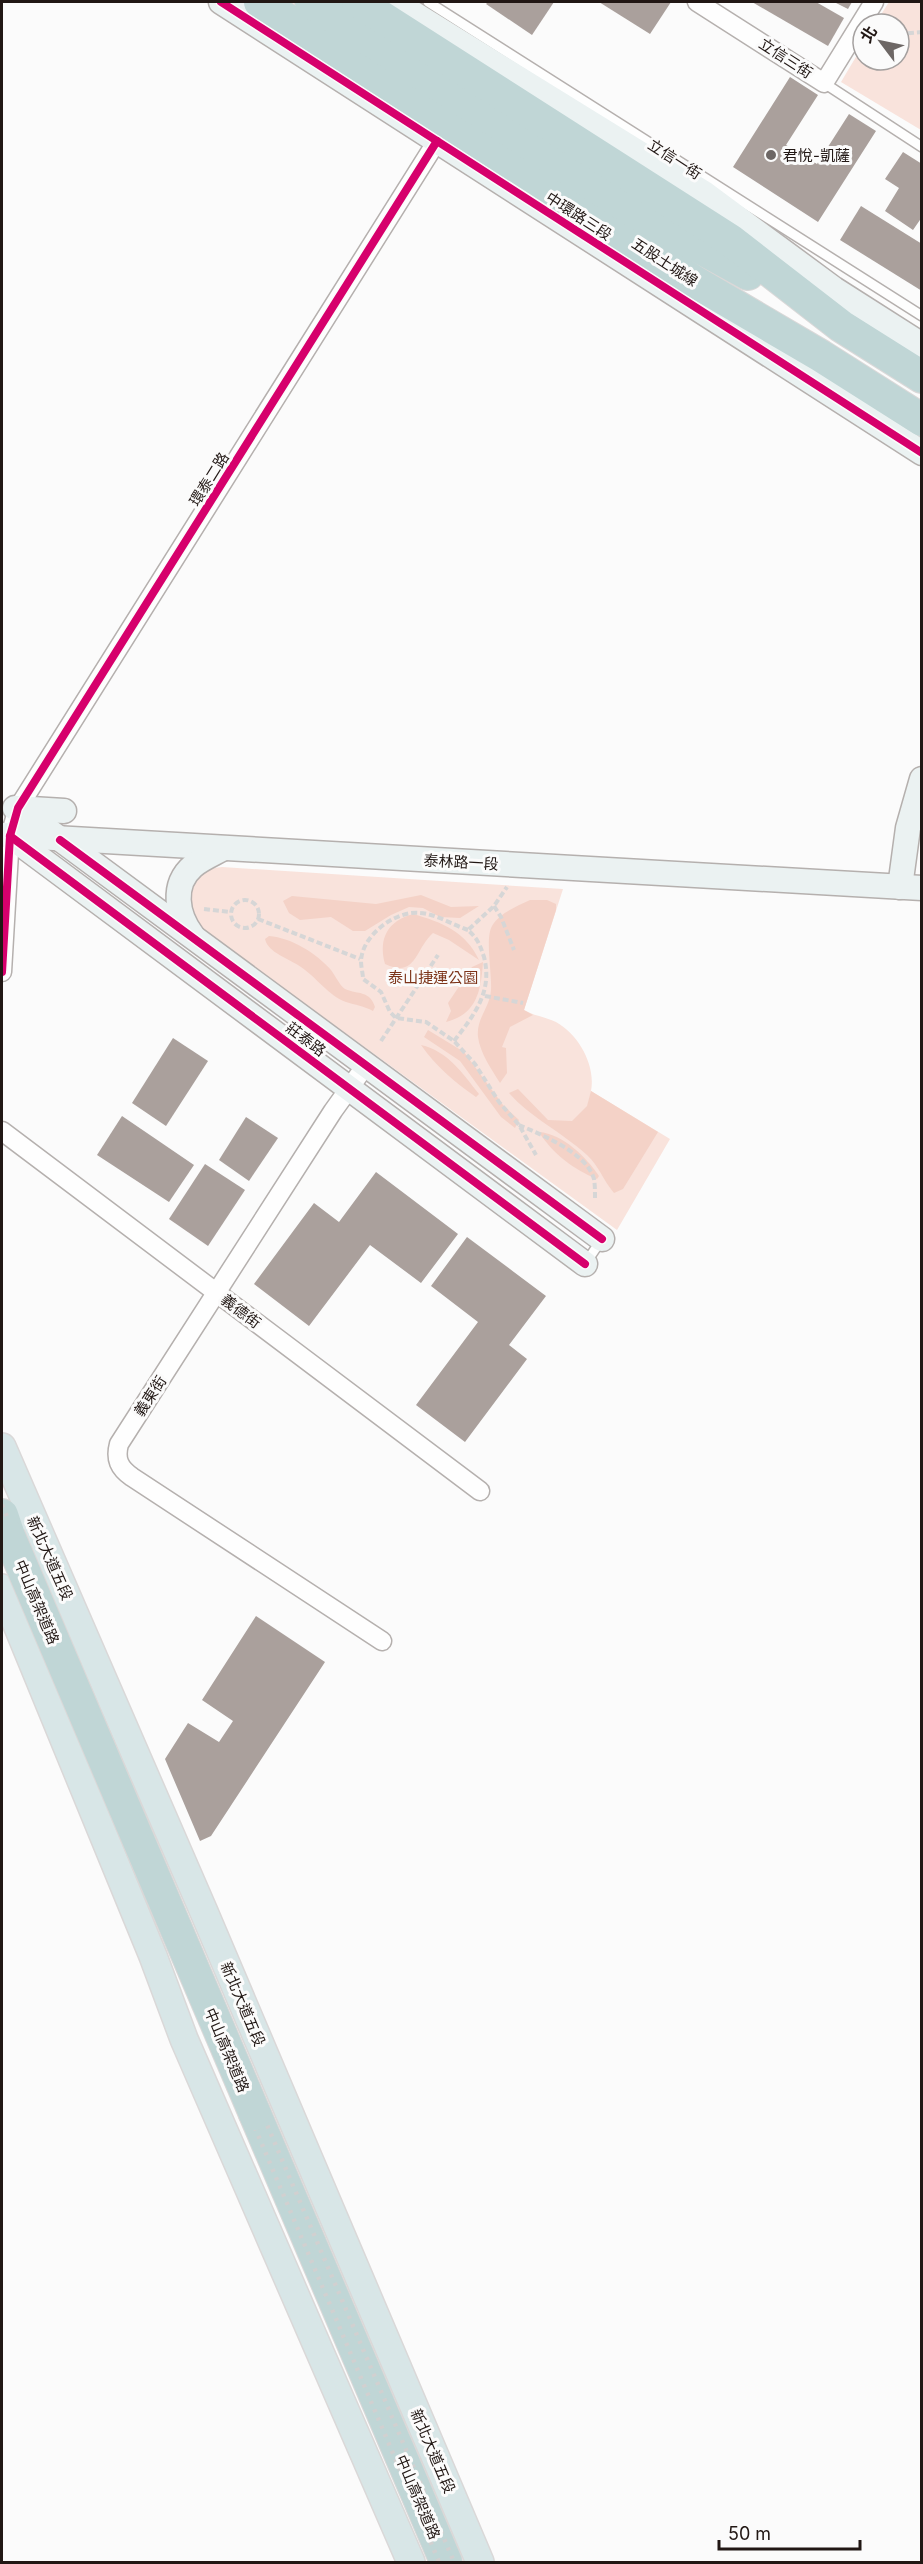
<svg xmlns="http://www.w3.org/2000/svg" width="923" height="2564" viewBox="0 0 923 2564" font-family="Inter,'Noto Sans TC',sans-serif">
  <style>
    .green { fill: #f9e3dc }
    .forest { fill: #f4d2c7 }
    .building { fill: #aaa09c }
    .lines { fill: none; stroke-linecap: round; stroke-linejoin: round }
    .lane-casing { stroke: #b5b0ae; stroke-width: 12 }
    .street-casing { stroke: #b5b0ae; stroke-width: 21 }
    .secondary-casing { stroke: #b5b0ae; stroke-width: 27 }
    .primary-casing { stroke: #dad8d8; stroke-width: 30 }
    .highway-casing { stroke: #dad8d8; stroke-width: 34 }
    .path { stroke: #d6d6d6; stroke-width: 4; stroke-dasharray: 6 3; stroke-linecap: butt }
    .lane { stroke: #fefefe; stroke-width: 9 }
    .street { stroke: #fefefe; stroke-width: 18 }
    .secondary { stroke: #ebf2f2; stroke-width: 24 }
    .primary { stroke: #d8e6e7; stroke-width: 27 }
    .highway { stroke: #c0d6d6; stroke-width: 32 }
    .rail { stroke: #d1d0d0; stroke-width: 4.5; stroke-dasharray: 3 6; stroke-linecap: butt }
    .highway-bridge-casing { stroke: #dad8d8; stroke-width: 34; stroke-linecap: butt }
    .highway-bridge { stroke: #c0d6d6; stroke-width: 32 }
    .cycleway-casing { stroke: #fbfbfb; stroke-width: 11 }
    .cycleway { stroke: #d6006c; stroke-width: 8 }
    .poi-dot { fill: #6d6765; stroke: #fbfbfb; stroke-width: 2 }
    .labels { text-anchor: middle; dominant-baseline: central; stroke-width: 6; stroke-linejoin: round; paint-order: stroke }
    .street-label { font-size: 15px; fill: #211714; stroke: #fbfbfb }
    .poi-label { font-size: 15px; fill: #211714; stroke: #fbfbfb; text-anchor: start }
    .park-label { font-size: 15px; fill: #7d351a; stroke: #fbfbfb }
  </style>
  <rect width="100%" height="100%" fill="#fbfbfb"/>
  <g class="green">
    <path d="M 889,2 L 921,2 L 921,130 L 841,82 L 863,45 L 863,60 L 899,60 L 899,24 L 875,24 Z"/>
    <path d="M 222,867 L 563,889 L 524,1010 C 534,1016 546,1017 556,1022 C 578,1034 596,1065 591,1091 L 670,1139 L 617,1230 L 199,927 L 186,898 C 192,877 200,869 222,867 Z"/>
  </g>
  <g class="forest">
    <path d="M 421,895 L 451,907 L 479,906 L 460,918 L 440,917 L 423,908 L 409,907 L 391,915 L 365,931 L 353,931 L 331,917 L 300,920 L 289,913 L 283,901 L 292,896 L 376,904 Z"/>
    <path d="M 530,900 L 547,900 L 556,904 L 556,910 L 524,1010 L 533,1015 L 510,1027 L 502,1047 L 506,1048 L 507,1073 L 500,1083 C 492,1070 480,1053 478,1037 C 476,1018 490,1008 491,990 C 492,973 485,938 492,926 C 500,913 517,906 530,900 Z"/>
    <path d="M 413,914 C 442,922 466,932 479,960 L 449,940 L 433,933 C 415,949 416,979 385,964 C 378,938 388,921 413,914 Z"/>
    <path d="M 269,936 C 292,938 316,953 331,970 C 335,975 340,986 345,989 C 359,995 369,990 375,1007 L 373,1011 C 364,1006 355,1005 346,1002 C 329,996 316,977 301,967 C 290,959 268,953 265,939 Z"/>
    <path d="M 483,962 C 481,991 477,1014 446,1022 L 451,1011 L 448,1003 L 472,967 Z"/>
    <path d="M 428,1030 L 464,1052 L 503,1105 L 519,1120 L 515,1128 L 501,1117 L 460,1061 L 424,1037 Z"/>
    <path d="M 421,1045 C 448,1051 463,1074 479,1094 L 476,1097 C 454,1082 436,1066 421,1045 Z"/>
    <path d="M 518,1089 L 548,1120 L 572,1121 L 587,1106 L 591,1091 L 658,1132 L 623,1189 L 614,1193 C 603,1180 599,1166 587,1155 C 562,1132 531,1118 509,1093 Z"/>
    <path d="M 539,1132 C 563,1134 586,1157 599,1176 L 597,1179 C 574,1170 552,1153 539,1132 Z"/>
  </g>
  <g class="building">
    <path d="M 488,2 L 554,2 L 532,35 L 486,4 Z"/>
    <path d="M 599,2 L 671,2 L 650,34 Z"/>
    <path d="M 752,2 L 816,2 L 844,18 L 828,46 Z"/>
    <path d="M 834,2 L 852,2 L 848,9 Z"/>
    <path d="M 790,77 L 818,95 L 786,145 L 817,164 L 849,114 L 876,131 L 818,222 L 733,167 Z"/>
    <path d="M 903,152 L 922,164 L 922,217 L 913,230 L 885,211 L 899,188 L 885,179 Z"/>
    <path d="M 861,206 L 922,244 L 922,291 L 840,240 Z"/>
    <path d="M 173,1038 L 208,1061 L 166,1126 L 132,1103 Z"/>
    <path d="M 122,1116 L 194,1165 L 169,1202 L 97,1155 Z"/>
    <path d="M 246,1117 L 278,1138 L 249,1181 L 219,1160 Z"/>
    <path d="M 205,1164 L 245,1190 L 208,1246 L 169,1219 Z"/>
    <path d="M 376,1172 L 458,1234 L 421,1283 L 370,1245 L 309,1326 L 254,1284 L 314,1203 L 339,1222 Z"/>
    <path d="M 467,1237 L 546,1296 L 509,1345 L 527,1359 L 465,1442 L 416,1405 L 478,1322 L 431,1286 Z"/>
    <path d="M 256,1616 L 325,1662 L 211,1836 L 200,1841 L 165,1759 L 188,1723 L 219,1742 L 233,1721 L 202,1700 Z"/>
  </g>
  <g class="lines">
    <g class="lane-casing">
      <g id="lane">
        <path d="M 428,2 L 922,316"/>
        <path d="M 824,83 L 922,147"/>
        <path d="M 585,1264 L 602,1239"/>
      </g>
    </g>
    <g class="street-casing">
      <g id="street">
        <path d="M 697,2 L 824,83 L 874,2"/>
        <path d="M 2,972 L 10,836 L 18,808 L 437,141"/>
        <path d="M 366,1065 L 333,1111 L 119,1444 C 115,1459 119,1468 132,1477 L 382,1641"/>
        <path d="M 2,1131 L 480,1491"/>
      </g>
    </g>
    <g class="secondary-casing">
      <g id="secondary">
        <path d="M 221,2 L 922,453"/>
        <path d="M 395,2 L 704,193 L 834,289 L 922,345"/>
        <path d="M 15,808 L 64,811"/>
        <path d="M 18,808 L 602,1239"/>
        <path d="M 2,835 L 922,888"/>
        <path d="M 10,836 L 585,1264"/>
        <path d="M 900,887 L 908,828 L 922,779"/>
        <path d="M 192,935 C 177,915 171,885 193,866 C 201,859 213,854 222,849"/>
      </g>
    </g>
    <g class="primary-casing">
      <g id="primary">
        <path d="M 2,1447 L 204,1912 L 480,2562"/>
        <path d="M 2,1588 L 153,1956 L 184,2039 L 411,2562"/>
      </g>
    </g>
    <g class="highway-casing">
      <g id="highway">
        <path d="M 260,2 L 695,282 L 821,356 L 922,420"/>
        <path d="M 311,2 L 635,212 L 748,274"/>
        <path d="M 358,2 L 730,240 L 841,326 L 922,377"/>
        <path d="M 2,1515 L 9,1536"/>
        <path d="M 255,2114 L 446,2562"/>
      </g>
    </g>
    <g class="path">
      <path d="M 899,34 L 922,32"/>
      <circle cx="245" cy="914" r="14"/>
      <path d="M 494,906 L 501,917 L 514,950"/>
      <path d="M 204,909 L 230,912"/>
      <path d="M 258,919 L 360,959"/>
      <path d="M 468,930 C 453,925 436,914 420,913 C 396,910 362,935 361,961 C 361,967 363,974 363,979 L 381,992 L 390,1012 L 396,1018 L 426,1022 L 454,1041 L 475,1064 L 499,1102 L 519,1125 L 536,1155"/>
      <path d="M 485,996 L 523,1003"/>
      <path d="M 381,1041 L 438,955"/>
      <path d="M 454,1041 C 474,1015 493,992 484,957 C 480,945 478,939 468,930 L 494,906 L 507,887"/>
      <path d="M 519,1125 C 542,1135 587,1153 594,1179 C 595,1185 595,1192 595,1198"/>
    </g>
    <use href="#lane" class="lane"/>
    <use href="#street" class="street"/>
    <use href="#secondary" class="secondary"/>
    <use href="#primary" class="primary"/>
    <use href="#highway" class="highway"/>
    <g class="rail">
      <path d="M 2,1505 L 454,2562"/>
      <path d="M 2,1531 L 439,2562"/>
    </g>
    <g class="highway-bridge-casing">
      <path id="highway-bridge" d="M 9,1536 L 255,2114"/>
    </g>
    <use href="#highway-bridge" class="highway-bridge"/>
    <g class="cycleway-casing">
      <g id="cycleway">
        <path d="M 221,2 L 922,453"/>
        <path d="M 10,836 L 585,1264"/>
        <path d="M 60,840 L 602,1239"/>
        <path d="M 2,972 L 10,836 L 18,808 L 437,141"/>
      </g>
    </g>
    <use href="#cycleway" class="cycleway"/>
  </g>
  <circle class="poi-dot" cx="771" cy="155" r="6"/>
  <g class="labels">
    <g class="street-label">
      <text transform="translate(786 58) rotate(33)">立信三街</text>
      <text transform="translate(675 159) rotate(33)">立信一街</text>
      <text transform="translate(579 216) rotate(33)">中環路三段</text>
      <text transform="translate(665 262) rotate(33)">五股土城線</text>
      <text transform="translate(209 479) rotate(-58)">環泰二路</text>
      <text transform="translate(461 862) rotate(3)">泰林路一段</text>
      <text transform="translate(306 1039) rotate(37)">莊泰路</text>
      <text transform="translate(241 1311) rotate(37)">義德街</text>
      <text transform="translate(150 1396) rotate(-57)">義東街</text>
      <text transform="translate(50 1558) rotate(66)">新北大道五段</text>
      <text transform="translate(37 1602) rotate(67)">中山高架道路</text>
      <text transform="translate(243 2004) rotate(67)">新北大道五段</text>
      <text transform="translate(227 2050) rotate(67)">中山高架道路</text>
      <text transform="translate(433 2451) rotate(67)">新北大道五段</text>
      <text transform="translate(418 2497) rotate(67)">中山高架道路</text>
    </g>
    <g class="poi-label">
      <text x="783" y="155">君悅-凱薩</text>
    </g>
    <g class="park-label">
      <text x="433" y="977">泰山捷運公園</text>
    </g>
  </g>
  <rect width="923" height="2564" fill="none" stroke="#211714" stroke-width="6"/>
  <g transform="translate(881 42) rotate(302)"><circle r="28" fill="#fbfbfb" stroke="#a4a09f" stroke-width="1.5"/>
  <path d="M0-4.5L10 22L0 15L-10 22Z" fill="#6d6765"/>
  <text y="-9" font-size="16" font-weight="bold" text-anchor="middle" fill="#211714">北</text>
  </g>
  <path d="M719 2540v9h141v-9" fill="none" stroke="#211714" stroke-width="3"/>
  <text x="728" y="2540" font-size="18" fill="#211714" stroke="#fbfbfb" stroke-width="4.5" paint-order="stroke">50 m</text>
</svg>
